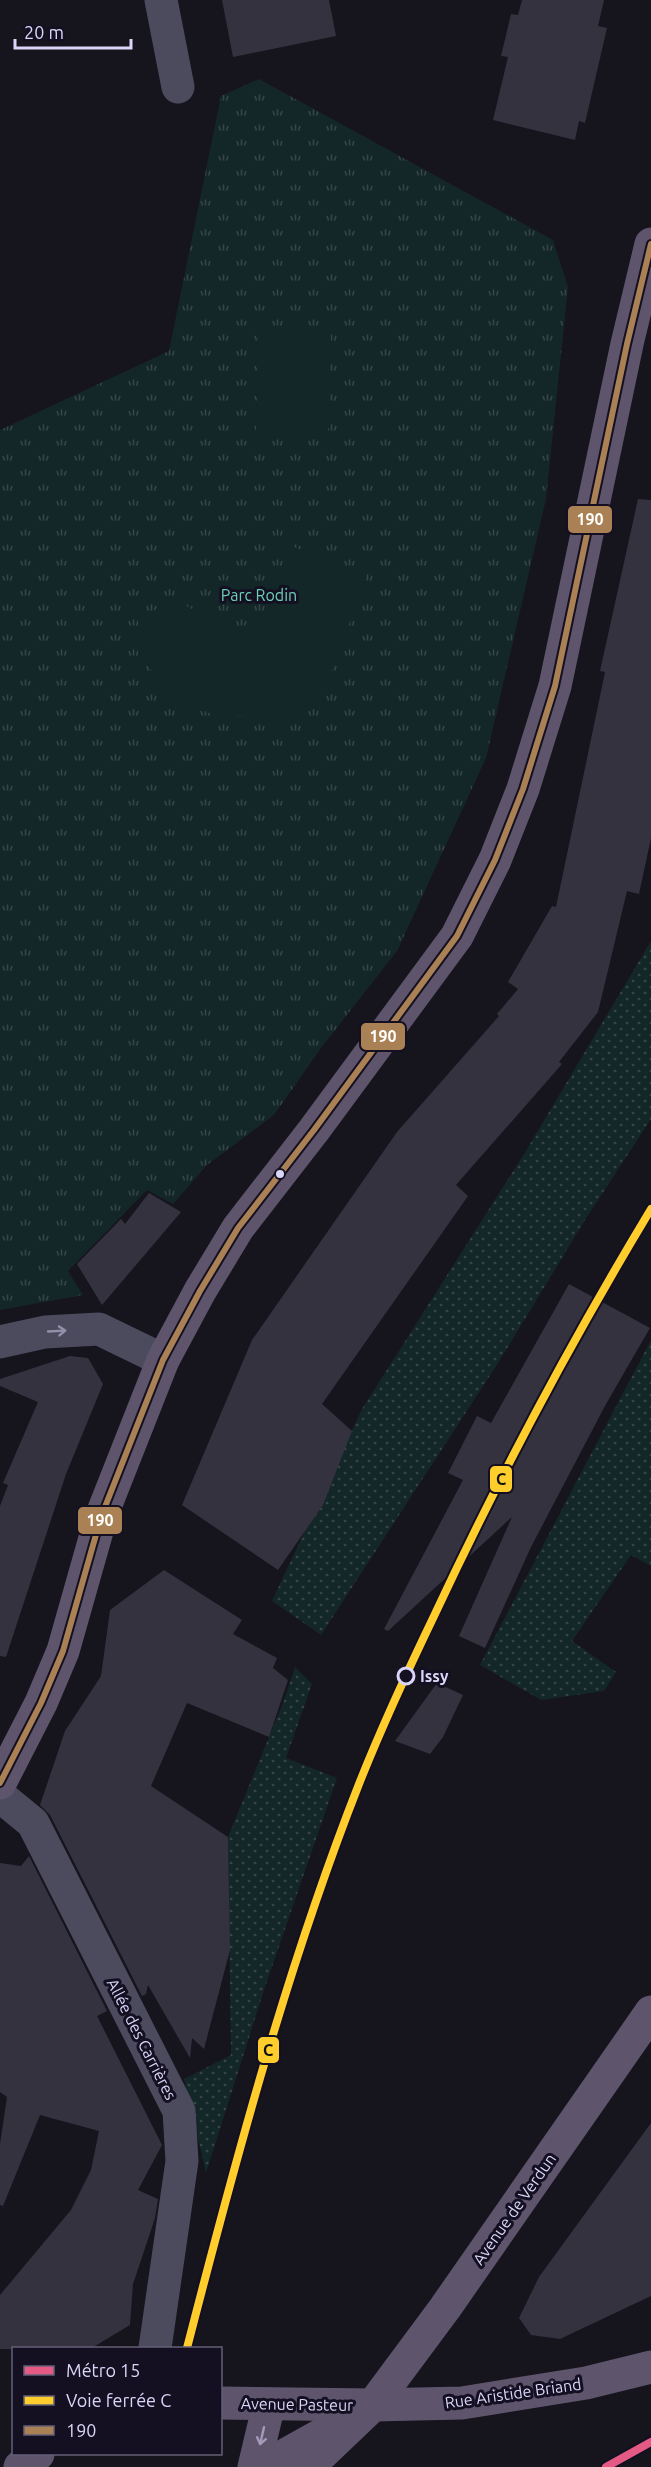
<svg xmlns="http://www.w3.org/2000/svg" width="651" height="2467" viewBox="0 0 651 2467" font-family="Ubuntu,sans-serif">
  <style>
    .grass { fill: url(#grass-dots) }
    .park { fill: url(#park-tufts) }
    .pitch { fill: #142728 }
    .building { fill: #34323f }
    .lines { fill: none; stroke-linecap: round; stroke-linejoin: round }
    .minor { stroke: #4c4a5d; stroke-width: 33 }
    .major { stroke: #5e556c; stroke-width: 33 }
    .bus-1-casing { stroke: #141021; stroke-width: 10 }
    .bus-1 { stroke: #a98154; stroke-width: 6 }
    .rail-1-casing { stroke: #141021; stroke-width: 12 }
    .rail-1 { stroke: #ffcd2c; stroke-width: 8 }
    .metro-1-casing { stroke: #141021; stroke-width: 12 }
    .metro-1 { stroke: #e45a85; stroke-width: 8 }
    .oneway { stroke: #9390ab }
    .oneway2 { stroke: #a29cba }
    .bus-dot { fill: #dad6f9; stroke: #141021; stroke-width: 2 }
    .stop-dot { fill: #141021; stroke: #dad6f9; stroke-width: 3 }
    .labels { text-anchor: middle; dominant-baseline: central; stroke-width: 6; stroke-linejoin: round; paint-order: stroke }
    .park-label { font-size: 16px; fill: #6bd0b8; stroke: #141021 }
    .stop-label { font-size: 16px; font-weight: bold; fill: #dad6f9; stroke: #141021; text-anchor: start }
    .street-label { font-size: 16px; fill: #dad6f9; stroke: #141021 }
    .line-badge { stroke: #141021; stroke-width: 2 }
    .badge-label { font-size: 16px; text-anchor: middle; font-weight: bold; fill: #fff }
    .pale-badge-label { font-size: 16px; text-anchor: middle; font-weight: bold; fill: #111 }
  </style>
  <defs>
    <pattern id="grass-dots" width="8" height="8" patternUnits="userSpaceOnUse" patternTransform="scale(1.5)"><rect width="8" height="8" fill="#142728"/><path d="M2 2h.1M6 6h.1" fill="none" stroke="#364648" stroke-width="1.8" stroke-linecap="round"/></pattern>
    <pattern id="park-tufts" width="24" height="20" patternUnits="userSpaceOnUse" patternTransform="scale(1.5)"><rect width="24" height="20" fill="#142728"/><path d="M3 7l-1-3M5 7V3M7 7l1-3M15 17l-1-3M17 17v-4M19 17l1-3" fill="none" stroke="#364648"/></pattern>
  </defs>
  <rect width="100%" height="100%" fill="#16141d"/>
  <g class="grass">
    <path d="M 651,941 L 651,1119 L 585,1220 L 500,1360 L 321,1635 L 272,1601 L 362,1409 L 524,1154 Z"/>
    <path d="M 651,1340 L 651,1566 L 631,1555 L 572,1641 L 616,1672 L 604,1691 L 541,1700 L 480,1665 Z"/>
    <path d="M 295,1667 L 312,1684 L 286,1758 L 337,1778 L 264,1990 L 206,2173 L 184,2079 L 231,2055 L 228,1837 L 283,1703 Z"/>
  </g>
  <path class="park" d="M 259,79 L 553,240 L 568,287 L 546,499 L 486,758 L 397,951 L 321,1048 L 274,1115 L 207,1165 L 173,1204 L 147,1190 L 68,1271 L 83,1295 L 0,1310 L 0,430 L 169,351 L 221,96 Z"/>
  <g class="pitch">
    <path d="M 259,328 L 331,330 L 328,434 L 256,433 Z"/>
    <path d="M 289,545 L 366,577 L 333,668 L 312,698 L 291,716 L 266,717 L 209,713 L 171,695 L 138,653 L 138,615 L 181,603 L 235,633 L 263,628 Z"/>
  </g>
  <g class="building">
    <path d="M 222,0 L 329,0 L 336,36 L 233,57 Z"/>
    <path d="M 522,0 L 604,0 L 598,26 L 607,28 L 585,123 L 579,121 L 575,140 L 493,120 L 508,57 L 501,56 L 511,14 L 518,15 Z"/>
    <path d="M 638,499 L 651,500 L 651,838 L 639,894 L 627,891 L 598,1012 L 559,1062 L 562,1064 L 456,1185 L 468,1196 L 322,1404 L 352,1431 L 323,1505 L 278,1570 L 182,1505 L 252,1340 L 397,1132 L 499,1016 L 497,1014 L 518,989 L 508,982 L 552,906 L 556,907 L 605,672 L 600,671 Z"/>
    <path d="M 149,1193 L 181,1212 L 102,1305 L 77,1264 L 121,1219 L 125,1224 Z"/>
    <path d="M 569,1284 L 650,1328 L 606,1404 L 531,1547 L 485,1648 L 459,1636 L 512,1517 L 388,1631 L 384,1629 L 463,1480 L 448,1473 L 477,1416 L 491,1423 Z"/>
    <path d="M 70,1356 L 88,1358 L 103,1384 L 66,1474 L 6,1657 L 0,1656 L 0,1506 L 8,1485 L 3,1483 L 38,1402 L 0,1386 L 0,1379 Z"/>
    <path d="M 164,1570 L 242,1620 L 233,1634 L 277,1658 L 273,1668 L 288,1680 L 269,1737 L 187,1703 L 151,1786 L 228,1837 L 230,1950 L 204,2049 L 192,2038 L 190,2058 L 148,1985 L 146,1994 L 142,1996 L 50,1815 L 40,1805 L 65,1731 L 101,1676 L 110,1610 Z"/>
    <path d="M 437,1683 L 463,1695 L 443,1737 L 430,1754 L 395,1741 Z"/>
    <path d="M 29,1856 L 107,2011 L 97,2016 L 162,2145 L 138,2190 L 158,2199 L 155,2218 L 133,2284 L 130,2325 L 90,2349 L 0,2349 L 0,2295 L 71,2210 L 91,2170 L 99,2131 L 40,2115 L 3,2206 L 0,2205 L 0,2144 L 7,2097 L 0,2092 L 0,1863 L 21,1866 Z"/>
    <path d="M 651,2123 L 651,2296 L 560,2339 L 531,2335 L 519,2318 L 539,2277 Z"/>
  </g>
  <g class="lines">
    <g class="minor">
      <path d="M 161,0 L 178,87"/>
      <path d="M 0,1342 L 45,1332 L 99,1329 L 163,1360"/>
      <path d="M 0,1796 L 33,1823 L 179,2111 L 182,2161 L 155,2348"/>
    </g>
    <g class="major">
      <path d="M 0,1783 L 41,1703 L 63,1651 L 101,1517 L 163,1360 L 200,1291 L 238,1228 L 314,1130 L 457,936 L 495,860 L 523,789 L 555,686 L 627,344 L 651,244"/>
      <path d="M 220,2403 L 373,2405 L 462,2403 L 586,2383 L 651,2367"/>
      <path d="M 20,2467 L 38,2454"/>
      <path d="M 254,2467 L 269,2404"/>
      <path d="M 269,2467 L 271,2463 L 330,2430"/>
      <path d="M 308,2467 L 373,2405 L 445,2308 L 651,2012"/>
    </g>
    <g class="bus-1-casing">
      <path id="bus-1" d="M 0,1783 L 41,1703 L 63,1651 L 101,1517 L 163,1360 L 200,1291 L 238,1228 L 314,1130 L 457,936 L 495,860 L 523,789 L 555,686 L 627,344 L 651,244"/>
    </g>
    <use href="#bus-1" class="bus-1"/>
    <g class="rail-1-casing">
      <path id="rail-1" d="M 187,2348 C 236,2158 287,1967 359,1784 C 382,1726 408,1670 435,1614 C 500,1475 572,1340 651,1209"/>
    </g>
    <use href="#rail-1" class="rail-1"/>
    <g class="metro-1-casing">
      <path id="metro-1" d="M 606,2467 L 651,2442"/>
    </g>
    <use href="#metro-1" class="metro-1"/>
  </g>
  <defs><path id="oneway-shaft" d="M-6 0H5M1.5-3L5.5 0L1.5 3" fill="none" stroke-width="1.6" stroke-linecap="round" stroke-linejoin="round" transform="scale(1.5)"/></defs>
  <use class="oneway" href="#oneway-shaft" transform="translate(57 1331) rotate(-3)"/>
  <use class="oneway2" href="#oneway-shaft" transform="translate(262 2436) rotate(103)"/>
  <circle class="bus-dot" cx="280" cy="1174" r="5"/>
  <circle class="stop-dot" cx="406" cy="1676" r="8"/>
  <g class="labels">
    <g class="park-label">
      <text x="259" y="595">Parc Rodin</text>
    </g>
    <g class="stop-label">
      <text x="420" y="1676">Issy</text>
    </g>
    <g class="street-label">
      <text transform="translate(142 2039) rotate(63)">Allée des Carrières</text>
      <text transform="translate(514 2209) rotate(-55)">Avenue de Verdun</text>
      <text transform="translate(513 2393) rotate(-8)">Rue Aristide Briand</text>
      <text transform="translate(297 2404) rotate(1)">Avenue Pasteur</text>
    </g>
  </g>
  <g class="line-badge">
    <rect x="567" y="505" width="46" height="29" rx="6" fill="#a98154"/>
    <rect x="360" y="1022" width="46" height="29" rx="6" fill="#a98154"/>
    <rect x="489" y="1465" width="24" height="28" rx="6" fill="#ffcd2c"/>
    <rect x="77" y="1506" width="46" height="29" rx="6" fill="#a98154"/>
    <rect x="257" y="2036" width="23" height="28" rx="6" fill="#ffcd2c"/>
  </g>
  <g class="badge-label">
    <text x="590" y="525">190</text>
    <text x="383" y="1042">190</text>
    <text x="100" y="1526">190</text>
  </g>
  <g class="pale-badge-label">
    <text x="501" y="1485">C</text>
    <text x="268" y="2056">C</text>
  </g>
  <rect x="12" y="2347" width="210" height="108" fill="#141021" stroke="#635f77" stroke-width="1.5"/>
  <rect x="24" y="2366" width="30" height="9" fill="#e45a85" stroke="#635f77" stroke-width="1.5"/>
  <text x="66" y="2377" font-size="18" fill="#dad6f9">Métro 15</text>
  <rect x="24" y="2396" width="30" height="9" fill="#ffcd2c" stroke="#635f77" stroke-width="1.5"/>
  <text x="66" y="2407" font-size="18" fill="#dad6f9">Voie ferrée C</text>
  <rect x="24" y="2426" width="30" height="9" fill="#a98154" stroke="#635f77" stroke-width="1.5"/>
  <text x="66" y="2437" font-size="18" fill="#dad6f9">190</text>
  <path d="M15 39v9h116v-9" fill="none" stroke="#dad6f9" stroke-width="3"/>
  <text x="24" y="39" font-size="18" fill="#dad6f9" stroke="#141021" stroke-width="4.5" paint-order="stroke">20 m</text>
</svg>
